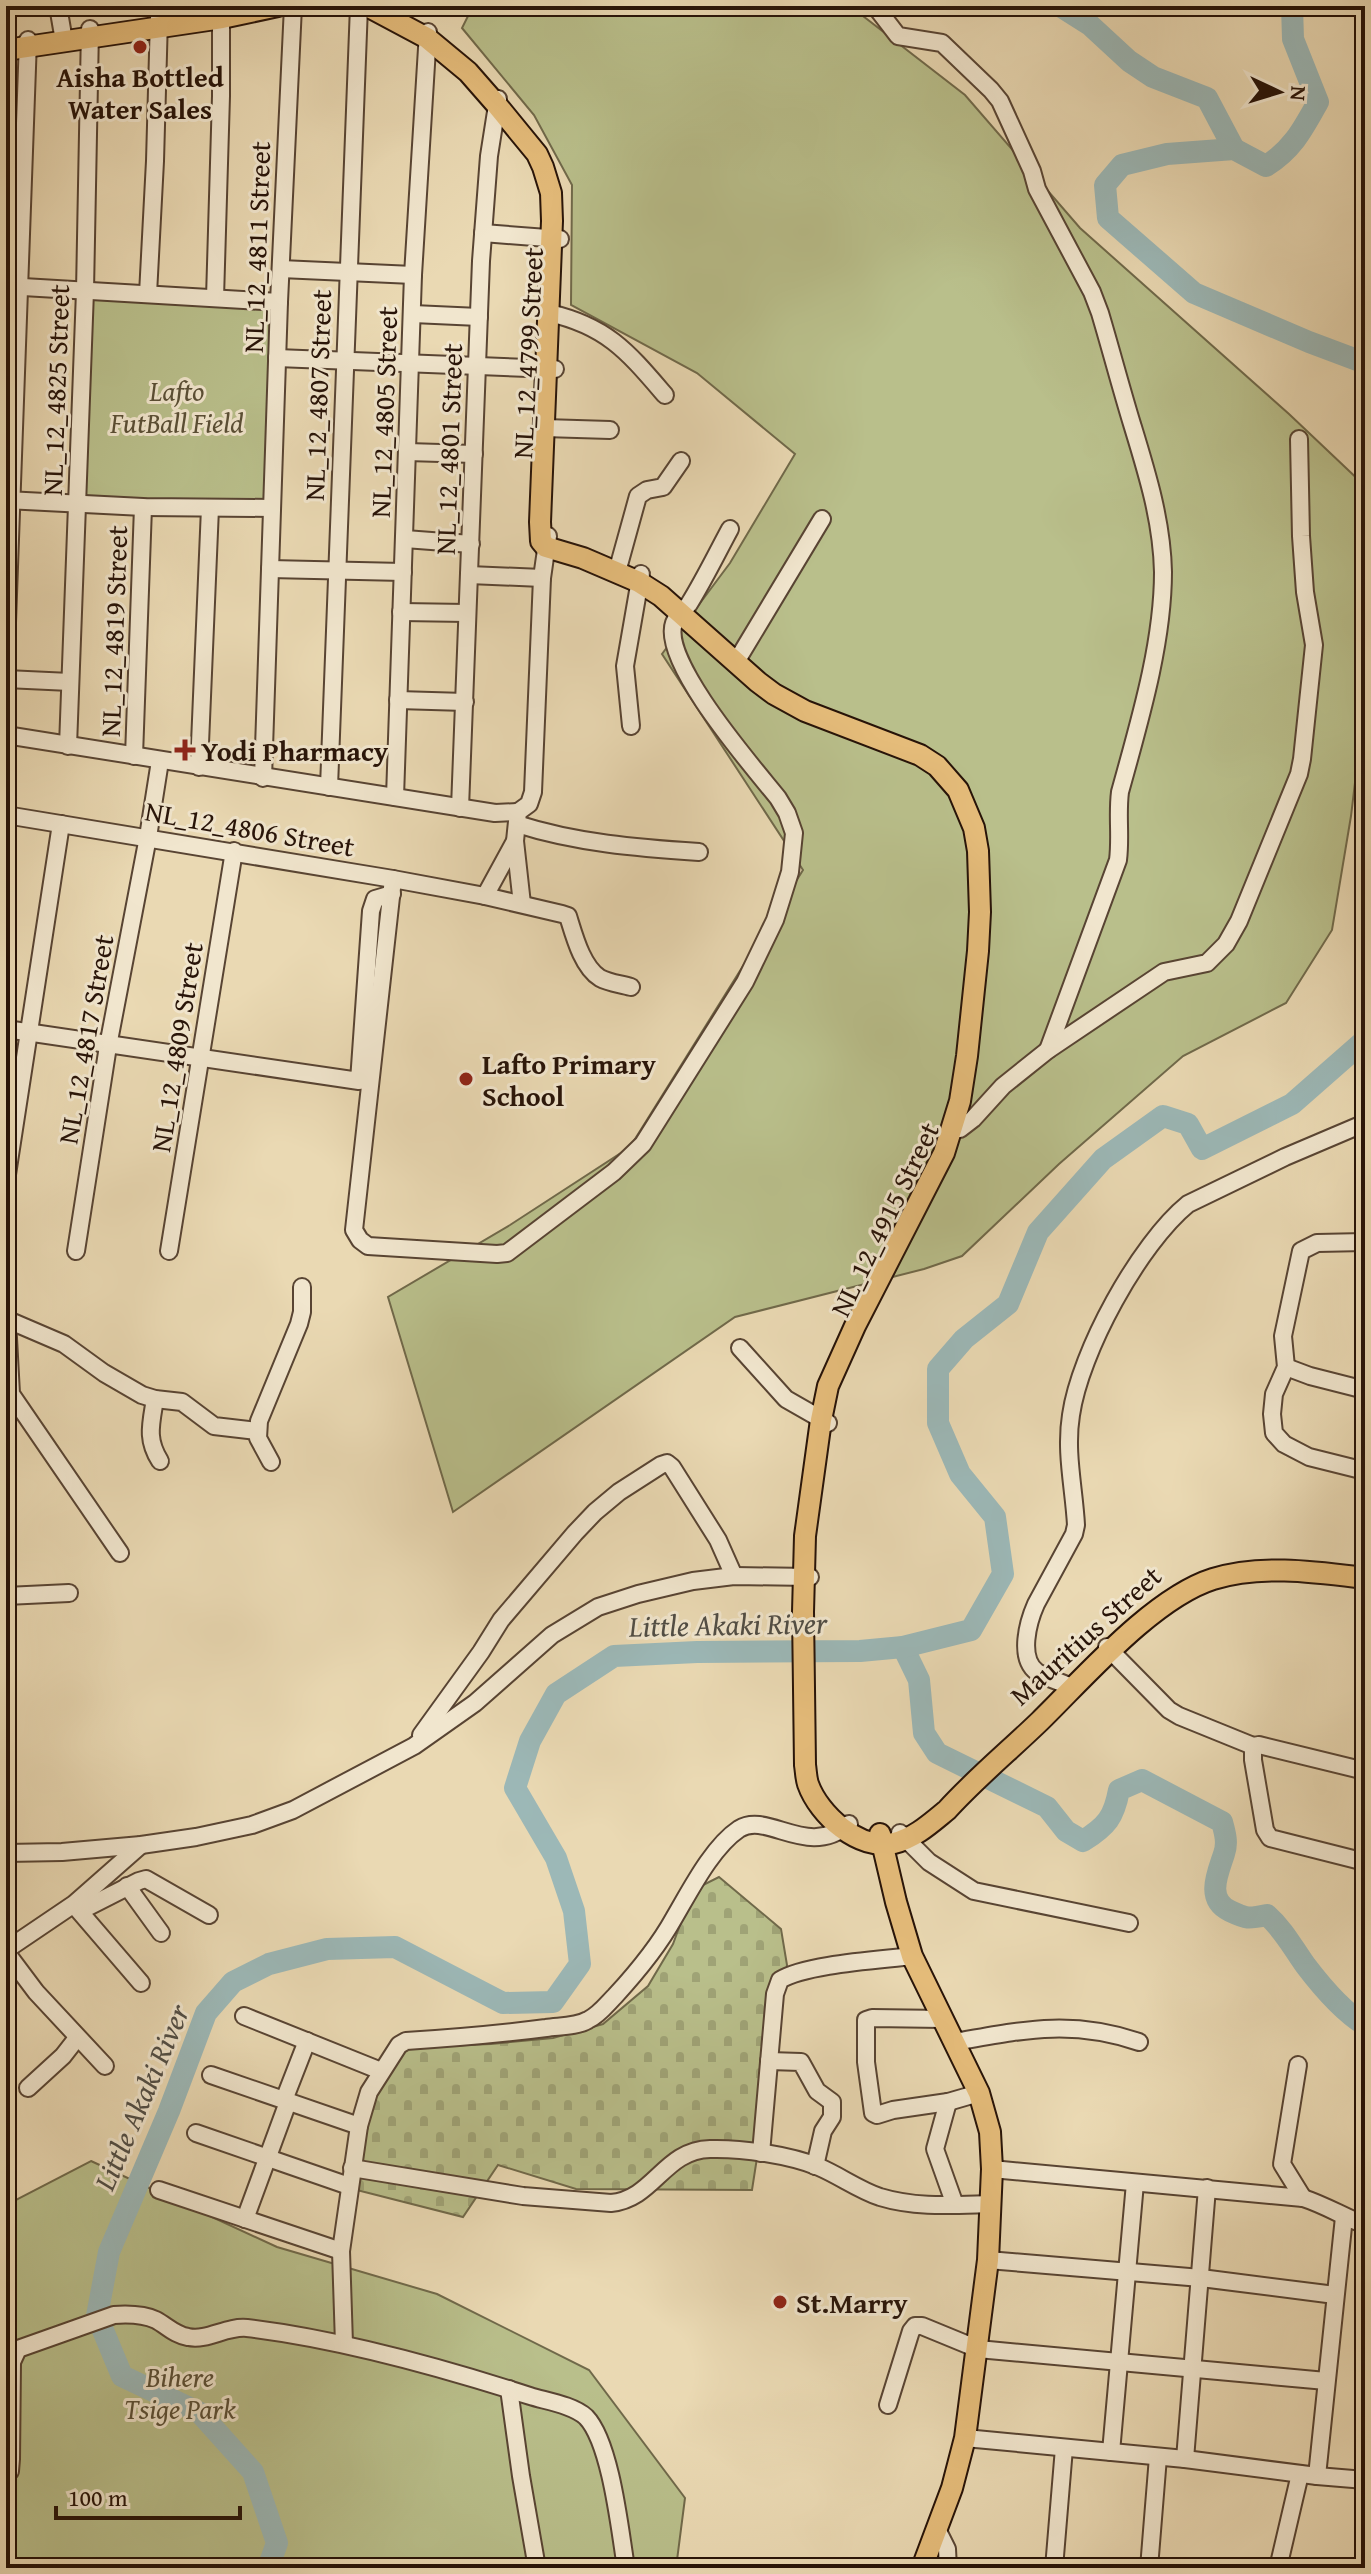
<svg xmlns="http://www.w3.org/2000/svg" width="1371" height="2574" viewBox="0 0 1371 2574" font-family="'Gentium Book Plus',serif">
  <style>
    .cemetery { fill: url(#cemetery-stones); stroke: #70694a; stroke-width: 2 }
    .park { fill: #b9bf8b; stroke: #70694a; stroke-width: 2 }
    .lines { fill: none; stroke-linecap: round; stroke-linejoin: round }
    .river { stroke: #9cb8b7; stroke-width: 22 }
    .minor-casing { stroke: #584433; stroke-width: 20 }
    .major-casing { stroke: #271308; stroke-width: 24 }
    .minor { stroke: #f1e6ce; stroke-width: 16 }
    .major { stroke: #e5bc7a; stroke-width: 20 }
    .poi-dot { fill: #8f2418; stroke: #f1e6ce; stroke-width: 3 }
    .labels { text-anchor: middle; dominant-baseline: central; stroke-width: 6; stroke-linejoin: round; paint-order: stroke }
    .poi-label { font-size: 28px; font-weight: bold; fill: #271308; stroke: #f1e6ce; text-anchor: start }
    .street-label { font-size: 28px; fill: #271308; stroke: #f1e6ce }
    .park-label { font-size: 28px; font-style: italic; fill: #5a4f36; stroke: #f1e6ce }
    .water-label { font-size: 30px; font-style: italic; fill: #504d45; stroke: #f1e6ce }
  </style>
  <defs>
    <pattern id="cemetery-stones" width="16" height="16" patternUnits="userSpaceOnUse" patternTransform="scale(2)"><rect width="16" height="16" fill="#b9bf8b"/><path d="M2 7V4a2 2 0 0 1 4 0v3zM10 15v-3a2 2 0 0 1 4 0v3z" fill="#9fa376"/></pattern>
  </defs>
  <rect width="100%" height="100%" fill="#ead9b3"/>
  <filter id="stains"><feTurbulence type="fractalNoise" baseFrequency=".0025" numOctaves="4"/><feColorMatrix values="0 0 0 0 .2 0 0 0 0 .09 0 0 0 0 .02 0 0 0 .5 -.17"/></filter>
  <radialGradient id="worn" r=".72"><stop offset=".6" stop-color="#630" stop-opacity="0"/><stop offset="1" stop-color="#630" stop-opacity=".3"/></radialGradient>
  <path class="cemetery" d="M 719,1877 L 781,1929 L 787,1965 L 752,2190 L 576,2189 L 498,2165 L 463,2217 L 345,2187 L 356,2107 L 393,2048 L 491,2044 L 553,2038 L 603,2024 L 648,1986 L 673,1944 L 684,1914 L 699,1887 Z"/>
  <g class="park">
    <path d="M 473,6 L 850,6 L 965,95 L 1080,228 L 1289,414 L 1365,486 L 1365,722 L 1360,741 L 1351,816 L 1332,930 L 1286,1003 L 1183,1056 L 1059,1164 L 962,1256 L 924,1269 L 735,1317 L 453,1512 L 388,1297 L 510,1225 L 630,1147 L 803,870 L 662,654 L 730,563 L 795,454 L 697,373 L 571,305 L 572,185 L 534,115 L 462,28 Z"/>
    <path d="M 83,291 L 279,303 L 271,506 L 77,504 Z"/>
    <path d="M 91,2161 L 277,2247 L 437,2294 L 589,2370 L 685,2498 L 676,2568 L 6,2568 L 6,2205 Z"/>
  </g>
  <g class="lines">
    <g class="river">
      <path d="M 1060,6 L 1090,25 L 1129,61 L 1153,77 L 1207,98 L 1234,149"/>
      <path d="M 1292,6 L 1293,39 L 1318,102 C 1303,129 1293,149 1266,166 L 1234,149 L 1167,154 L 1122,165 L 1105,185 L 1108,218 L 1194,293 L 1309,342 L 1365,363"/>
      <path d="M 903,1647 L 919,1680 L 924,1733 L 937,1753 L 1047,1807 L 1066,1831 L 1083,1841 C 1107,1826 1114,1817 1119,1790 L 1142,1780 L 1222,1822 C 1225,1833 1228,1843 1224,1854 C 1218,1873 1205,1899 1230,1911 C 1247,1919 1248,1919 1267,1915 C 1284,1930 1293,1948 1306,1966 C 1322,1987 1342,2011 1365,2025"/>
      <path d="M 268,2568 L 277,2543 L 253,2472 L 200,2413 L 122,2376 L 97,2316 L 109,2252 L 169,2111 L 206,2013 L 233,1982 L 269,1964 L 327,1949 L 395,1947 L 503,2003 L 553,2002 L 580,1964 L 574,1911 L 556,1858 L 515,1788 L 530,1741 L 556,1694 L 614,1656 L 697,1652 L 860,1651 L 903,1647 L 971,1630 L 1003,1574 L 995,1517 L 960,1474 L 938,1423 L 938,1369 L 964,1339 L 1008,1304 L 1038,1232 L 1103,1159 L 1163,1116 L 1188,1124 L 1202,1149 L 1292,1104 L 1365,1040"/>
    </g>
    <g class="minor-casing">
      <g id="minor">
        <path d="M 58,6 L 64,41"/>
        <path d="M 875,6 L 898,36 L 942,43 L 991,90 L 1000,101 L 1032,171 L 1037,189 L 1092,292 L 1100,313 C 1111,350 1121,388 1132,424 C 1147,473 1162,521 1163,572 C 1163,644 1139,723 1120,792 C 1117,815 1121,837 1118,860 L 1048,1050"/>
        <path d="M 483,233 L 560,239"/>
        <path d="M 281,269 L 413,275"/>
        <path d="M 6,286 L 279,302"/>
        <path d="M 148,294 L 155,161 L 159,18"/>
        <path d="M 215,298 L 221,96 L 221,6"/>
        <path d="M 549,313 C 607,326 628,352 665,395"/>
        <path d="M 413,314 L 479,317"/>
        <path d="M 277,358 L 555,369"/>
        <path d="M 544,428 L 610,430"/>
        <path d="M 407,452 L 474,454"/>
        <path d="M 6,500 L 143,507 L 272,508"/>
        <path d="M 405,539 L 471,544"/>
        <path d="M 270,569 L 403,572"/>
        <path d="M 617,572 L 638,496 L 647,490 L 663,487 L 681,461"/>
        <path d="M 469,575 L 542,578"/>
        <path d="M 401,612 L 467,613"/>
        <path d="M 6,650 L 28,40"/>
        <path d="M 739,657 L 822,519"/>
        <path d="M 6,679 L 70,682"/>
        <path d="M 398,700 L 465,702"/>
        <path d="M 631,726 L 625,666 L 641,574"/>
        <path d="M 6,735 L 495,813 L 518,812"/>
        <path d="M 68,746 L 85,291 L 90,29"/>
        <path d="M 134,756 L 143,507"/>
        <path d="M 199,767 L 210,508"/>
        <path d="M 263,778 L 279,302 L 293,6"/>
        <path d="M 329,787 L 359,6"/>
        <path d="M 395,797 L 413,275 L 428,32"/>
        <path d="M 460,808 L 481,261 L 489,156 L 498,99"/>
        <path d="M 6,815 L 393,879 L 485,896 L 562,914 L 568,916 C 574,935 582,967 600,978 C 609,983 621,984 631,987"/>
        <path d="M 517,824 C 576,843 638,848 699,852"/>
        <path d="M 515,841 L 522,904"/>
        <path d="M 393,879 L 354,1230 L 360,1240 L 368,1246 L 497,1254 L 507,1253 L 614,1172 L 643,1144 L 745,982 L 775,920 L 790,872 L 794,833 L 787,813 L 778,798 C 754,768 660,661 674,623 C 677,615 684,610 689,604 C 704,580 717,553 730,529"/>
        <path d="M 485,896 L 515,841 L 518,812 L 529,804 L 533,792 L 542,578 L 548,536"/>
        <path d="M 6,1029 L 359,1081 L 371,911 L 375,899 L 392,894"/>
        <path d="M 960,1129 L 973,1119 L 1003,1086 L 1048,1050 L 1164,972 L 1207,963 L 1226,944 L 1239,921 L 1299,774 L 1302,759 L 1314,645 L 1305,592 L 1301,536 L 1299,439"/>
        <path d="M 6,1181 L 61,824"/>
        <path d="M 1365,1242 L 1317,1243 L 1301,1251 L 1283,1336 L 1286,1367 L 1274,1394 L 1272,1414 L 1274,1433 L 1284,1444 L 1309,1457 L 1365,1471"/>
        <path d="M 76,1251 L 108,1046 L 148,837 L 160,761"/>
        <path d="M 169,1251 L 234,851"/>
        <path d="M 6,1301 L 11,1394 L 120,1553"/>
        <path d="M 8,1320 L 64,1344 L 104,1373 L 142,1395 L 155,1399 L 182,1402 L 214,1426 L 257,1431"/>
        <path d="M 740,1348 L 786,1399 L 828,1423"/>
        <path d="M 1286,1367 L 1310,1376 L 1365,1390"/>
        <path d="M 155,1399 C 151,1424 146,1439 160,1461"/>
        <path d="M 271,1462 L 258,1438 L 259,1421 L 299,1324 L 302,1312 L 302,1287"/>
        <path d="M 6,1596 L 69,1593"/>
        <path d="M 1107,1647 L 1169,1710 L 1179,1716 L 1253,1746 L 1259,1745 L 1365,1771"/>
        <path d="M 1073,1688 C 1062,1682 1048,1679 1037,1672 C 1018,1658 1028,1622 1036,1604 L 1074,1534 L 1076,1525 C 1074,1488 1065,1452 1071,1415 C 1080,1352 1139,1244 1188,1204 L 1285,1157 L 1365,1123"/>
        <path d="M 421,1735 L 481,1652 L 501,1620 L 575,1533 L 595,1512 L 619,1492 L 661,1465 L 667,1463 L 672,1467 L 718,1540 L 734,1576"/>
        <path d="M 1253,1746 L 1253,1760 L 1265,1830 L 1270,1838 L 1365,1862"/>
        <path d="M 900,1833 L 929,1862 L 974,1891 L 1129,1923"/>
        <path d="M 6,1853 L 62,1852 L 141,1845 L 196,1837 L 252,1825 L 293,1810 L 414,1746 L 475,1703 L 552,1635 L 598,1607 L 638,1594 L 693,1581 L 734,1576 L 810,1577"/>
        <path d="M 127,1886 L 161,1933"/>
        <path d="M 74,1905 L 141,1983"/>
        <path d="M 80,1911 L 139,1881 L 146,1879 L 209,1915"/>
        <path d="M 6,1950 L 74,1904 L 141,1845"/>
        <path d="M 6,1952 L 36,1992 L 105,2066"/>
        <path d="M 244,2016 L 381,2071"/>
        <path d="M 943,2019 L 872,2018 L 866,2020 L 866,2062 L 873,2113 L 877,2115 L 893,2110 L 948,2102 L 979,2093"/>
        <path d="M 955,2042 C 1023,2030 1071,2019 1139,2042"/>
        <path d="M 769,2061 L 801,2062 L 817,2091 L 832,2102 L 832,2117 L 823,2131 L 815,2166"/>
        <path d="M 1298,2065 L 1282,2164 L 1303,2198"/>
        <path d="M 211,2075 L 359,2126"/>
        <path d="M 28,2088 L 63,2056 L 77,2038"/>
        <path d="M 284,2100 L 307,2041"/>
        <path d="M 948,2102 L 935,2149 L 955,2205"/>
        <path d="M 196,2133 L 349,2186"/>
        <path d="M 761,2153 L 775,1994 L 780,1980 C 806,1964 880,1960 912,1956"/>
        <path d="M 352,2168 L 523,2196 L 611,2203 C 654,2199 664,2150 710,2149 C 742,2148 790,2155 819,2167 C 840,2176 859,2190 880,2197 C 916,2208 953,2205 990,2204"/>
        <path d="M 992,2169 L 1303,2198 C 1325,2205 1344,2217 1365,2225"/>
        <path d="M 159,2190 L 341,2251"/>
        <path d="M 245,2219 L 288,2102"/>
        <path d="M 988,2260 L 1201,2278 L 1335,2295"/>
        <path d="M 344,2344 L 341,2251 L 359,2126 L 369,2092 L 399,2045 L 406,2041 C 453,2038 500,2034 546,2028 C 559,2026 576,2027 588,2020 C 599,2015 607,2004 615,1996 C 638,1971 658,1947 674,1918 C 690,1891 712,1847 739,1829 C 768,1811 807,1859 849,1824"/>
        <path d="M 509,2389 L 521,2476 L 537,2568"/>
        <path d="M 888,2405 L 911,2331 L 915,2326 L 922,2326 L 978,2349 L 1326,2381"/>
        <path d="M 965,2438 L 1185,2459 L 1317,2476 L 1365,2480"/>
        <path d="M 1111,2452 L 1135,2183"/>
        <path d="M 1185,2459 L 1207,2188"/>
        <path d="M 6,2473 L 10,2471 L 11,2459 L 12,2362 L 18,2349 L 114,2315 C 128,2314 143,2314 156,2320 C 167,2326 175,2335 188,2337 C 208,2341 226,2326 247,2328 C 340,2339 440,2367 530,2396 C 546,2401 573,2405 586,2417 C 611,2443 620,2531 626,2568"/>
        <path d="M 1317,2476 L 1344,2217"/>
        <path d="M 937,2529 L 947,2549 L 948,2568"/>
        <path d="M 1054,2568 L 1064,2448"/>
        <path d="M 1149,2568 L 1158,2457"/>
        <path d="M 1278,2568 L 1300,2474"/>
      </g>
    </g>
    <g class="major-casing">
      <g id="major">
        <path d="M 367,6 L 427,38 L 468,72 L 496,104 L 537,154 L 543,167 L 551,193 L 552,221 L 540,522 L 541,541 L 546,547 L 583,558 L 639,582 L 661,596 L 758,682 L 774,694 L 805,711 L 920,755 L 937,766 L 958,790 L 974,828 L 978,851 L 980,912 L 978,951 L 967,1056 L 960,1101 L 944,1153 L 855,1326 L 828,1386 L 821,1420 L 805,1536 L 803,1612 L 805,1765 C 806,1771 806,1778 808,1784 C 819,1815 859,1851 894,1843 C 915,1838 931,1823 947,1810 C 976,1778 1009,1751 1040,1721 C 1085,1677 1153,1598 1213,1579 C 1261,1564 1316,1572 1365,1578"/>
        <path d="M 6,50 L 222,18 L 278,6"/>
        <path d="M 880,1834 L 896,1902 L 912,1956 L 979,2093 L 990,2132 L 992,2169 L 988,2260 L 965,2438 L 952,2488 L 922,2568"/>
      </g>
    </g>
    <use href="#minor" class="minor"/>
    <use href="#major" class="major"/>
  </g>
  <g class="poi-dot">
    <circle cx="140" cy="47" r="8"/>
    <path d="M181 738h8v8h8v8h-8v8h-8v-8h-8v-8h8z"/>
    <circle cx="466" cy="1079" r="8"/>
    <circle cx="780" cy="2302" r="8"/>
  </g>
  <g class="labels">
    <g class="poi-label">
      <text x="140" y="76" text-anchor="middle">Aisha Bottled<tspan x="140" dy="32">Water Sales</tspan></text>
      <text x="201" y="750">Yodi Pharmacy</text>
      <text x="482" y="1063">Lafto Primary<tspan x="482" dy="32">School</tspan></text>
      <text x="796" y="2302">St.Marry</text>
    </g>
    <g class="street-label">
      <text transform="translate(256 247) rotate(-88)">NL_12_4811 Street</text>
      <text transform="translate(527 353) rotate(-87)">NL_12_4799 Street</text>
      <text transform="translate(55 390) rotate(-88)">NL_12_4825 Street</text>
      <text transform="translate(317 395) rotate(-88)">NL_12_4807 Street</text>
      <text transform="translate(383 412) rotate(-88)">NL_12_4805 Street</text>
      <text transform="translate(448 449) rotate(-88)">NL_12_4801 Street</text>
      <text transform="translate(113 631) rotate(-88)">NL_12_4819 Street</text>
      <text transform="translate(250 828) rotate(10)">NL_12_4806 Street</text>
      <text transform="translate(85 1039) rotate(-80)">NL_12_4817 Street</text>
      <text transform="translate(176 1047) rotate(-81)">NL_12_4809 Street</text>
      <text transform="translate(884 1219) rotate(-64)">NL_12_4915 Street</text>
      <text transform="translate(1085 1635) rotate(-42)">Mauritius Street</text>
    </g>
    <g class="park-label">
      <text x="177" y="390">Lafto<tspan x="177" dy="32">FutBall Field</tspan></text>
      <text x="180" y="2376">Bihere<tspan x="180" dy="32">Tsige Park</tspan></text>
    </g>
    <g class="water-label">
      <text transform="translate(728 1624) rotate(-1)">Little Akaki River</text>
      <text transform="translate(141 2097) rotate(-67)">Little Akaki River</text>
    </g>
  </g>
  <rect width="1371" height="2574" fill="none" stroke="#ead9b3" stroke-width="32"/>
  <rect x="8" y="8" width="1355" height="2558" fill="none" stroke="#271308" stroke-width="4"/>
  <rect x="16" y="16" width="1339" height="2542" fill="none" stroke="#271308" stroke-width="2"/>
  <g transform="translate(1279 92) rotate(94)" stroke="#f1e6ce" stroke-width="6" paint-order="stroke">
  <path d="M0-6L14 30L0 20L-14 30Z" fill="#271308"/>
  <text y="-12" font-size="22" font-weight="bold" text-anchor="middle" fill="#271308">N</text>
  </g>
  <path d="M56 2506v12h184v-12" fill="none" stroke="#271308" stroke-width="4"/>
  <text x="68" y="2506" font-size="24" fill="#271308" stroke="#f1e6ce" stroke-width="6" paint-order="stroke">100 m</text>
  <rect width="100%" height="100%" filter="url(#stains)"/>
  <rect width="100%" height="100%" fill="url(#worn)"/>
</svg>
